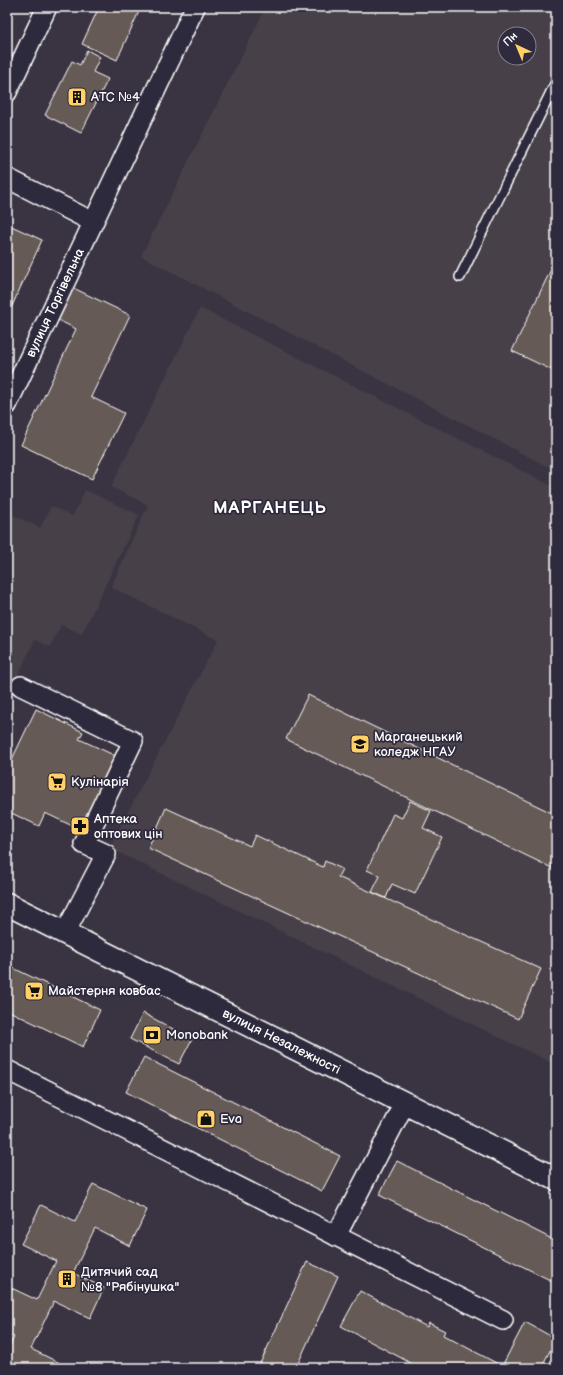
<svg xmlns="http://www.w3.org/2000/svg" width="563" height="1375" viewBox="0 0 563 1375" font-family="'Balsamiq Sans',sans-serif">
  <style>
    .built { fill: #473f48; fill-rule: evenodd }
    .building { fill: #665a56; stroke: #fff }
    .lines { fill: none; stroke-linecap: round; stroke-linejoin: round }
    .lane-casing { stroke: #fff; stroke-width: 12 }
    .street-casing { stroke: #fff; stroke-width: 22 }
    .secondary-casing { stroke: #fff; stroke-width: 25 }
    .lane { stroke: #2f2a3d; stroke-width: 9 }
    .street { stroke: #2f2a3d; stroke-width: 19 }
    .secondary { stroke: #2f2a3d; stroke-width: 22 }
    .labels { text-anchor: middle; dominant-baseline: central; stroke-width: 3.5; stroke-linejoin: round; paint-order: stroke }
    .poi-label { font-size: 13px; fill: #fff; stroke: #2f2a3d; text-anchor: start }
    .street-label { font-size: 13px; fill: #fff; stroke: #2f2a3d }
    .district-label { font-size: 17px; font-weight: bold; letter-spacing: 1px; fill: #fff; stroke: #2f2a3d }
  </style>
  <rect width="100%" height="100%" fill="#3a3442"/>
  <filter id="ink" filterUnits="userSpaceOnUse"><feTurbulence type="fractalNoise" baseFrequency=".025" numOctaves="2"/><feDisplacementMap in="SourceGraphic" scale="8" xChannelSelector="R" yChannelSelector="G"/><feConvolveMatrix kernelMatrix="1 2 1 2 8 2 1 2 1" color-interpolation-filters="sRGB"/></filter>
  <g filter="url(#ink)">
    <g class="built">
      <path d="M 266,7 L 556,7 L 556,471 L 141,256 ZM 505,34 L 529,34 L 529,58 L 505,58 Z"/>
      <path d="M 200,308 L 556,488 L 556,1065 L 109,848 L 218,640 L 111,587 L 148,505 L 111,487 Z"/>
      <path d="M 85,490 L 139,515 L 82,634 L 61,625 L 50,647 L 35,640 L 13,686 L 7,683 L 7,512 L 40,528 L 51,506 L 73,516 Z"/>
    </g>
    <g class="building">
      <path d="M 99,7 L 141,7 L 117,60 L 82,44 Z"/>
      <path d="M 87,50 L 100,57 L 93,72 L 108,79 L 81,133 L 45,115 L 72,61 L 80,65 Z"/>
      <path d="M 7,224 L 42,240 L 7,317 Z"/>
      <path d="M 556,259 L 556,372 L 512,351 Z"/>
      <path d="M 69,286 L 130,315 L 91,397 L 124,413 L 92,479 L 21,445 L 76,329 L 54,318 Z"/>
      <path d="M 308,695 L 556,815 L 556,870 L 286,739 Z"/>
      <path d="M 36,709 L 83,732 L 79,739 L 118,757 L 83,831 L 45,813 L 39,826 L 7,811 L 7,799 L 9,795 L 7,795 L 7,770 Z"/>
      <path d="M 410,801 L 431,811 L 423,828 L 442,837 L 415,894 L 392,884 L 386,898 L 372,892 L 380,876 L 367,870 L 393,814 L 402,818 Z"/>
      <path d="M 166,808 L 250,846 L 255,835 L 323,867 L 325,861 L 342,869 L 338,877 L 541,969 L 518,1019 L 148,848 Z"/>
      <path d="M 7,965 L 100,1010 L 83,1047 L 7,1010 Z"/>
      <path d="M 143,1013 L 192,1039 L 179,1064 L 130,1039 Z"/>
      <path d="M 144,1057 L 340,1156 L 322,1191 L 126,1092 Z"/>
      <path d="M 397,1161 L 556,1241 L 556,1283 L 379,1195 Z"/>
      <path d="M 93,1184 L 147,1210 L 130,1246 L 95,1228 L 73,1273 L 104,1288 L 90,1318 L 54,1301 L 31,1349 L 66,1366 L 65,1368 L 7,1368 L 7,1352 L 14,1337 L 7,1334 L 7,1286 L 37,1300 L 56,1261 L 21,1244 L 41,1205 L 75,1222 Z"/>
      <path d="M 307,1262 L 338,1276 L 296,1368 L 258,1368 Z"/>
      <path d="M 360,1291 L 427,1327 L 429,1323 L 445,1331 L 443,1335 L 502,1366 L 525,1322 L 556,1339 L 541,1368 L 420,1368 L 341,1326 Z"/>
    </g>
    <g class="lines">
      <g class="lane-casing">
        <path id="lane" d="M 460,277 L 556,82"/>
      </g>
      <g class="street-casing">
        <g id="street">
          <path d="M 7,92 L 47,7"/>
          <path d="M 7,178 L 93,222"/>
          <path id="s1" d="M 7,405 L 195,7"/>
          <path d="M 21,686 L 133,741 L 84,844 L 106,854 L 65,933"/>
          <path d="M 7,1070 L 503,1320"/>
          <path d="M 336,1236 L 405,1103"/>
        </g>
      </g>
      <g class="secondary-casing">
        <g id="secondary">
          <path id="s2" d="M 7,904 L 556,1179"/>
        </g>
      </g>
      <use href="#lane" class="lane"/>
      <use href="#street" class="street"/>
      <use href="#secondary" class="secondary"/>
    </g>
  </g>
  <defs>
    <g id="building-square" transform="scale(1)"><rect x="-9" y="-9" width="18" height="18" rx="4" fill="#ffd166" stroke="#2f2a3d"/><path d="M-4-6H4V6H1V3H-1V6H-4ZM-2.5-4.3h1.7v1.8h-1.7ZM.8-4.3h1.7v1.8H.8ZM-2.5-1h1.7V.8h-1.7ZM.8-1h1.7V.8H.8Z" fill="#111"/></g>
    <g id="university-square" transform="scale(1)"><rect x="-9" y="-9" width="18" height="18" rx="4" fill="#ffd166" stroke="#2f2a3d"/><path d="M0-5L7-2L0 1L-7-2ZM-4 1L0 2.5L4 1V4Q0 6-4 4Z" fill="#111"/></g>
    <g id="supermarket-square" transform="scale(1)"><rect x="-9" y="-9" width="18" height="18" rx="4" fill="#ffd166" stroke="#2f2a3d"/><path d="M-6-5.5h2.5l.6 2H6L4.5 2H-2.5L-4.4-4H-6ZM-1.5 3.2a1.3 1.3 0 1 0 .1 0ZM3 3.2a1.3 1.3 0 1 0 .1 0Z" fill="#111"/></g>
    <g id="pharmacy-square" transform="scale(1)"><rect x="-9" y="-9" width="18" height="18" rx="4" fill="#ffd166" stroke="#2f2a3d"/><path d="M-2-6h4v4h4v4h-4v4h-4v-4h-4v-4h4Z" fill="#111"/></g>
    <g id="bank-square" transform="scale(1)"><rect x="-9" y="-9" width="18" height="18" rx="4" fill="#ffd166" stroke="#2f2a3d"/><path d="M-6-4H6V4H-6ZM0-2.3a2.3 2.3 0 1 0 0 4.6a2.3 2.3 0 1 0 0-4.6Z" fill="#111"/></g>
    <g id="shop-square" transform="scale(1)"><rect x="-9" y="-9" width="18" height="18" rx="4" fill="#ffd166" stroke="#2f2a3d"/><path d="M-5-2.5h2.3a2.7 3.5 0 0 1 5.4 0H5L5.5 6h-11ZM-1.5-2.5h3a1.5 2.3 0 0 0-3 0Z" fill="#111"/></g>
  </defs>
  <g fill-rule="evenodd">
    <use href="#building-square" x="77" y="97"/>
    <use href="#university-square" x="360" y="744"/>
    <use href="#supermarket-square" x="57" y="782"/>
    <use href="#pharmacy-square" x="80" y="826"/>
    <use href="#supermarket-square" x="34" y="991"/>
    <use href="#bank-square" x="152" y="1035"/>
    <use href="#shop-square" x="206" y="1119"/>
    <use href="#building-square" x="67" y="1279"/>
  </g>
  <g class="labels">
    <g class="poi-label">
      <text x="91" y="97">АТС №4</text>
      <text x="374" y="737">Марганецький<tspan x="374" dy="15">коледж НГАУ</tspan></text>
      <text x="71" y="782">Кулінарія</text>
      <text x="94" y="819">Аптека<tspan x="94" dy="15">оптових цін</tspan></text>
      <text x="48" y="991">Майстерня ковбас</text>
      <text x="166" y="1035">Monobank</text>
      <text x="220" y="1119">Eva</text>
      <text x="81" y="1272">Дитячий сад<tspan x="81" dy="15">№8 "Рябінушка"</tspan></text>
    </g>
    <g class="street-label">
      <text stroke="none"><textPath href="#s1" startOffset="113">вулиця Торгівельна</textPath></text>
      <text stroke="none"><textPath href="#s2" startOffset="307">вулиця Незалежності</textPath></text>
    </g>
    <g class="district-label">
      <text x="270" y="508">МАРГАНЕЦЬ</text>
    </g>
  </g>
  <rect width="563" height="1375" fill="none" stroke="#2f2a3d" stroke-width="24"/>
  <rect x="12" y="12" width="539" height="1351" fill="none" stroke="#fff" stroke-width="1.5" filter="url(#ink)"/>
  <g transform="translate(517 46) rotate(316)"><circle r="19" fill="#2f2a3d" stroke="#827f8b"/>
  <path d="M0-3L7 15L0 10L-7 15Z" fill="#ffd166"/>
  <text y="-6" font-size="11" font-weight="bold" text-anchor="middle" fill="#ffffff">Пн</text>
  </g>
</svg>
